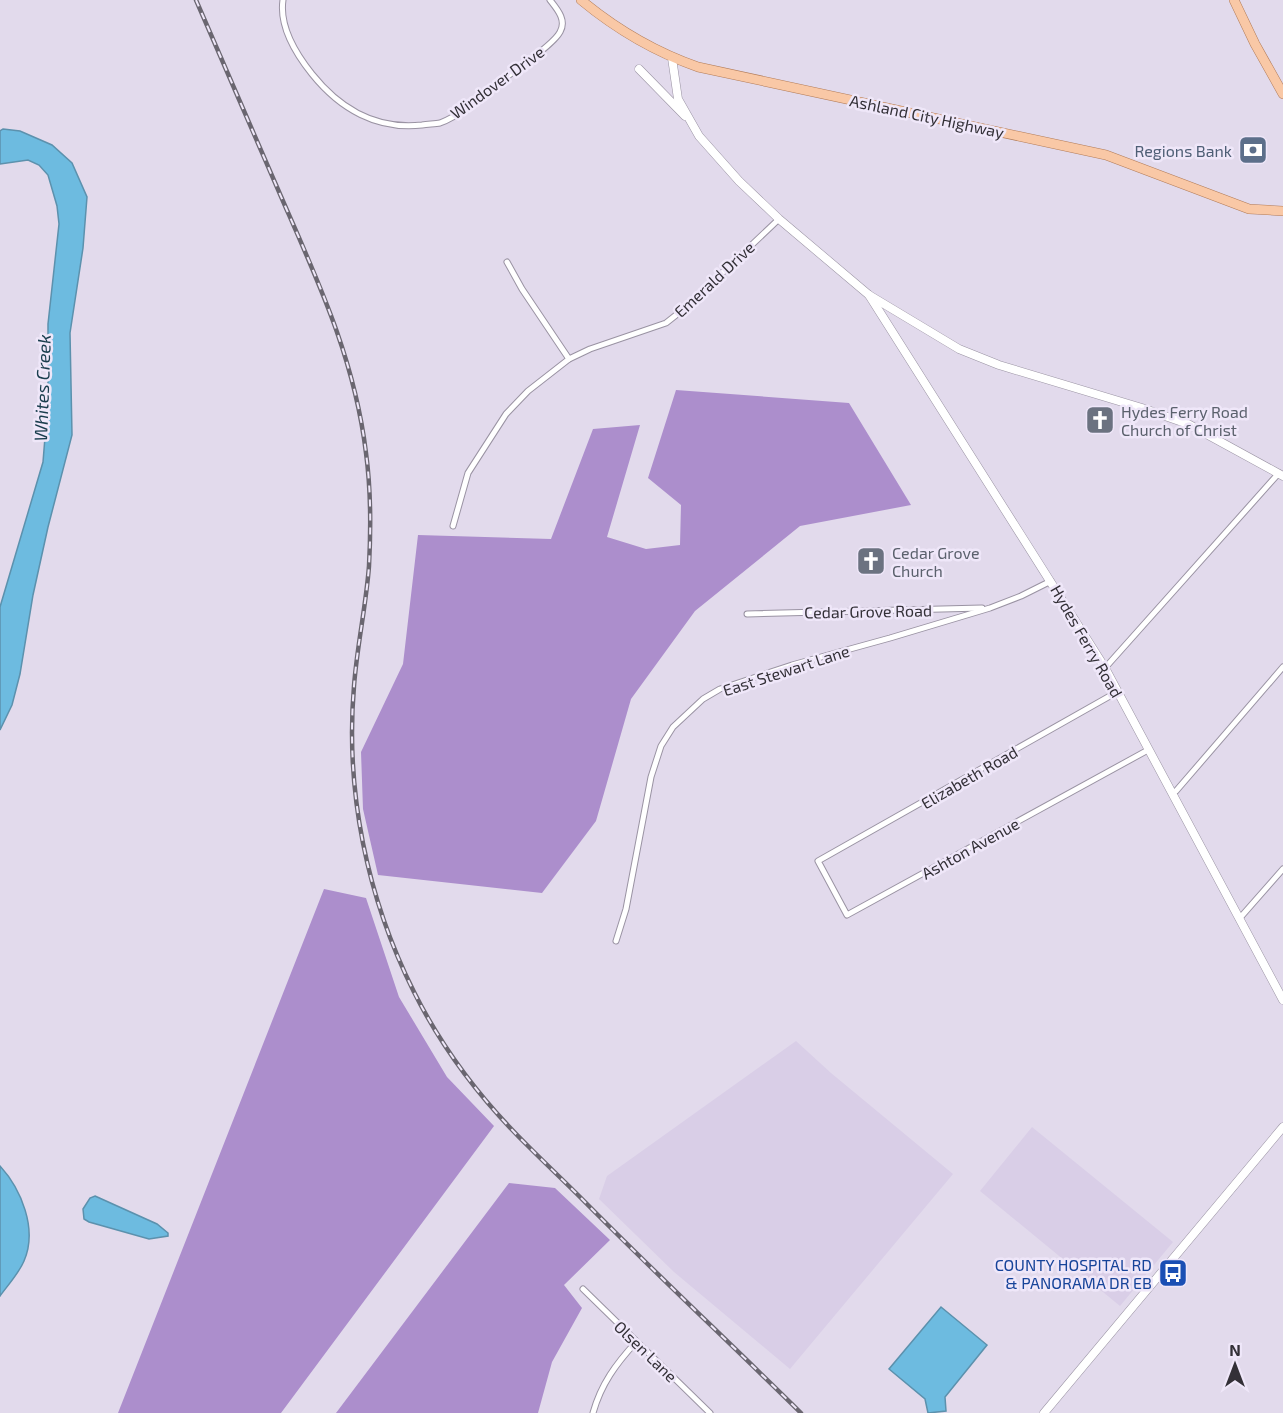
<svg xmlns="http://www.w3.org/2000/svg" width="1283" height="1413" viewBox="0 0 1283 1413" font-family="'Exo 2',sans-serif">
  <style>
    .built { fill: #d9cee7 }
    .forest { fill: #ac8ecc }
    .water { fill: #6dbbe0; stroke: #5c91ad; stroke-width: 1.5 }
    .lines { fill: none; stroke-linecap: round; stroke-linejoin: round }
    .street-casing { stroke: #9a93a3; stroke-width: 7 }
    .secondary-casing { stroke: #9a93a3; stroke-width: 9 }
    .primary-casing { stroke: #b17b58; stroke-width: 10 }
    .street { stroke: #fff; stroke-width: 5 }
    .secondary { stroke: #fff; stroke-width: 8 }
    .primary { stroke: #f9c8a6; stroke-width: 9 }
    .rail-casing { stroke: #6a6670; stroke-width: 4.5 }
    .rail { stroke: #efe7f9; stroke-width: 2; stroke-dasharray: 7; stroke-linecap: butt }
    .labels { text-anchor: middle; dominant-baseline: central; stroke-width: 5; stroke-linejoin: round; paint-order: stroke }
    .street-label { font-size: 16px; fill: #333037; stroke: #efe7f9 }
    .service-label { font-size: 16px; fill: #4e5e75; stroke: #efe7f9; text-anchor: end }
    .worship-label { font-size: 16px; fill: #5b616d; stroke: #efe7f9; text-anchor: start }
    .transit-label { font-size: 16px; fill: #164399; stroke: #efe7f9; text-anchor: end }
    .water-label { font-size: 18px; font-style: italic; fill: #193d4d; stroke: #efe7f9 }
  </style>
  <rect width="100%" height="100%" fill="#e2daec"/>
  <g class="built">
    <path d="M 796,1041 L 831,1073 L 953,1174 L 790,1369 L 674,1272 L 599,1199 L 607,1176 Z"/>
    <path d="M 1032,1127 L 1173,1242 L 1120,1306 L 980,1191 Z"/>
  </g>
  <g class="forest">
    <path d="M 676,390 L 849,403 L 911,505 L 800,526 L 695,611 L 631,699 L 596,821 L 542,893 L 378,875 L 363,809 L 361,752 L 403,664 L 418,535 L 551,539 L 593,429 L 640,425 L 607,537 L 646,549 L 680,545 L 681,505 L 648,478 Z"/>
    <path d="M 324,889 L 366,898 L 399,997 L 447,1077 L 494,1126 L 281,1413 L 118,1413 Z"/>
    <path d="M 509,1183 L 555,1188 L 610,1240 L 564,1285 L 582,1308 L 552,1362 L 538,1413 L 336,1413 Z"/>
  </g>
  <g class="water">
    <path d="M 3,129 L 20,131 L 52,145 L 72,163 L 87,197 L 83,248 L 70,333 L 72,435 L 48,527 L 33,595 L 20,674 L 12,705 L 0,730 L 0,607 L 43,462 L 48,400 L 48,324 L 59,224 L 57,206 L 48,175 L 39,165 L 28,160 L 0,164 L 0,131 Z"/>
    <path d="M 0,1166 C 21,1189 38,1229 24,1261 C 19,1273 8,1285 0,1296 Z"/>
    <path d="M 95,1196 L 157,1224 L 168,1233 L 168,1236 L 149,1239 L 89,1222 L 84,1219 L 83,1209 L 90,1198 Z"/>
    <path d="M 941,1307 L 987,1345 L 945,1397 L 946,1411 L 928,1413 L 925,1399 L 889,1369 Z"/>
  </g>
  <g class="lines">
    <g class="street-casing">
      <g id="street">
        <path d="M 283,0 C 279,27 296,54 312,74 C 340,109 377,130 422,125 C 428,124 435,124 440,123 C 462,115 490,90 508,76 C 520,67 554,44 560,32 C 567,20 557,9 550,0"/>
        <path d="M 507,262 L 522,289 L 569,359"/>
        <path d="M 453,526 L 468,473 L 506,414 L 528,391 L 569,359 L 590,349 L 666,323 L 685,308 L 779,219"/>
        <path d="M 747,614 L 982,608"/>
        <path d="M 1105,668 L 1279,473"/>
        <path d="M 1117,692 L 818,861 L 847,915 L 1148,750"/>
        <path d="M 1172,793 L 1176,791 L 1283,667"/>
        <path d="M 1239,919 L 1283,869"/>
        <path d="M 616,941 L 626,909 L 651,777 L 661,746 L 673,727 L 703,699 L 720,689 L 792,665 L 890,638 L 990,608 L 1021,596 L 1051,581"/>
        <path d="M 583,1289 L 710,1413"/>
        <path d="M 593,1413 C 601,1384 616,1364 636,1342"/>
      </g>
    </g>
    <g class="secondary-casing">
      <g id="secondary">
        <path d="M 672,58 L 678,99 L 699,136 L 739,181 L 779,219 L 869,295 L 959,349 L 999,365 L 1142,408 L 1188,424 L 1283,476"/>
        <path d="M 639,69 L 685,116"/>
        <path d="M 869,295 L 1105,668 L 1283,1000"/>
        <path d="M 1044,1413 L 1283,1127"/>
      </g>
    </g>
    <g class="primary-casing">
      <g id="primary">
        <path d="M 581,0 C 616,29 655,52 698,67 L 1106,155 L 1249,209 L 1283,211"/>
        <path d="M 1234,0 L 1255,44 L 1283,94"/>
      </g>
    </g>
    <use href="#street" class="street"/>
    <use href="#secondary" class="secondary"/>
    <use href="#primary" class="primary"/>
    <g class="rail-casing">
      <path id="rail" d="M 196,0 C 226,69 256,139 286,208 C 322,290 355,363 366,453 C 371,490 371,528 369,566 C 366,606 357,646 354,686 C 345,791 367,898 414,992 C 443,1050 483,1102 529,1147 C 546,1164 564,1181 581,1198 C 653,1271 728,1341 801,1413"/>
    </g>
    <use href="#rail" class="rail"/>
  </g>
  <defs>
    <g id="bank-square" transform="scale(1.5)"><rect x="-9" y="-9" width="18" height="18" rx="4" fill="#5c6f8a" stroke="#efe7f9"/><path d="M-6-4H6V4H-6ZM0-2.3a2.3 2.3 0 1 0 0 4.6a2.3 2.3 0 1 0 0-4.6Z" fill="#fff"/></g>
    <g id="church-square" transform="scale(1.5)"><rect x="-9" y="-9" width="18" height="18" rx="4" fill="#6b7280" stroke="#efe7f9"/><path d="M-1.2-6h2.4v3.5h3.3v2.4h-3.3V6h-2.4V-.1h-3.3v-2.4h3.3Z" fill="#fff"/></g>
    <g id="bus-square" transform="scale(1.5)"><rect x="-9" y="-9" width="18" height="18" rx="4" fill="#1a4fb4" stroke="#efe7f9"/><path d="M-5-6H5V4H4V6H2V4H-2V6H-4V4H-5ZM-3.5-4V0h7V-4ZM-3.5 1.2v1.5H-2V1.2ZM2 1.2v1.5H3.5V1.2Z" fill="#fff"/></g>
  </defs>
  <g fill-rule="evenodd">
    <use href="#bank-square" x="1253" y="150"/>
    <use href="#church-square" x="1100" y="420"/>
    <use href="#church-square" x="871" y="561"/>
    <use href="#bus-square" x="1173" y="1273"/>
  </g>
  <g class="labels">
    <g class="street-label">
      <text transform="translate(497 82) rotate(-36)">Windover Drive</text>
      <text transform="translate(927 116) rotate(12)">Ashland City Highway</text>
      <text transform="translate(714 279) rotate(-43)">Emerald Drive</text>
      <text transform="translate(868 611) rotate(-1)">Cedar Grove Road</text>
      <text transform="translate(1087 641) rotate(60)">Hydes Ferry Road</text>
      <text transform="translate(786 670) rotate(-18)">East Stewart Lane</text>
      <text transform="translate(969 777) rotate(-30)">Elizabeth Road</text>
      <text transform="translate(970 848) rotate(-29)">Ashton Avenue</text>
      <text transform="translate(646 1351) rotate(44)">Olsen Lane</text>
    </g>
    <g class="service-label">
      <text x="1232" y="150">Regions Bank</text>
    </g>
    <g class="worship-label">
      <text x="1121" y="411">Hydes Ferry Road<tspan x="1121" dy="18">Church of Christ</tspan></text>
      <text x="892" y="552">Cedar Grove<tspan x="892" dy="18">Church</tspan></text>
    </g>
    <g class="transit-label">
      <text x="1152" y="1264">COUNTY HOSPITAL RD<tspan x="1152" dy="18">&amp; PANORAMA DR EB</tspan></text>
    </g>
    <g class="water-label">
      <text transform="translate(42 388) rotate(-88)">Whites Creek</text>
    </g>
  </g>
  <g transform="translate(1235 1365)" stroke="#efe7f9" stroke-width="4.5" paint-order="stroke">
  <path d="M0-4.5L10 22L0 15L-10 22Z" fill="#333037"/>
  <text y="-9" font-size="16" font-weight="bold" text-anchor="middle" fill="#333037">N</text>
  </g>
</svg>
